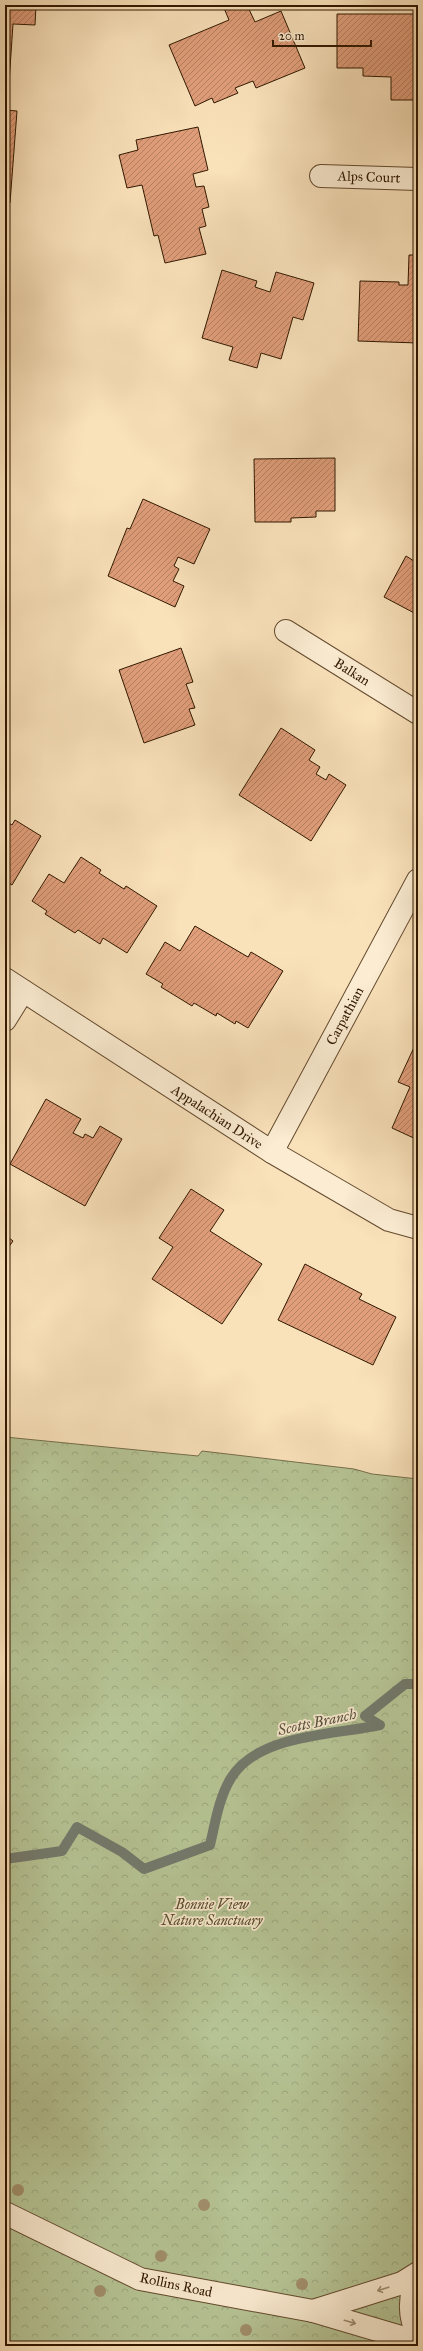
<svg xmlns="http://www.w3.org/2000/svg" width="423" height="2351" viewBox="0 0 423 2351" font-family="'IM FELL Great Primer',serif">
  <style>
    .forest { fill: url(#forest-crowns); stroke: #746e4a }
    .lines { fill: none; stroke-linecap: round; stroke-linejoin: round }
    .stream { stroke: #737a6d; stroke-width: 10 }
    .building { fill: url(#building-hatch); stroke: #311800 }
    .minor-casing { stroke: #634a2e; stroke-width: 24 }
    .minor { stroke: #fbecd2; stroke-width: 22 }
    .tree { fill: #a18f6c }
    .oneway { stroke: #a08d74 }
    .labels { text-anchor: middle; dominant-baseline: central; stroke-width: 3.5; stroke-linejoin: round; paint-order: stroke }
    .street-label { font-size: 14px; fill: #311800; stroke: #fbecd2 }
    .park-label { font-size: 14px; font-style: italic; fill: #594c2d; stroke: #fbecd2 }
    .water-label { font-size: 15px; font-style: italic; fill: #58513f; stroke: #fbecd2 }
  </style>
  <defs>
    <pattern id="forest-crowns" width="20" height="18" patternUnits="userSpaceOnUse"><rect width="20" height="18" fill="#b6c495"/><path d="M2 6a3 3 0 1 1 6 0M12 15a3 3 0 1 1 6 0" fill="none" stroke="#9da87f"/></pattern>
    <pattern id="building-hatch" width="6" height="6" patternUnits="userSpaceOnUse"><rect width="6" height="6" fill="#e09e7a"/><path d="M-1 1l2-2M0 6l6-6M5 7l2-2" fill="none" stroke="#b68062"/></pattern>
  </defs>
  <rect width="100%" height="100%" fill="#f9e1ba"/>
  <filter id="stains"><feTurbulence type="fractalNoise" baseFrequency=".005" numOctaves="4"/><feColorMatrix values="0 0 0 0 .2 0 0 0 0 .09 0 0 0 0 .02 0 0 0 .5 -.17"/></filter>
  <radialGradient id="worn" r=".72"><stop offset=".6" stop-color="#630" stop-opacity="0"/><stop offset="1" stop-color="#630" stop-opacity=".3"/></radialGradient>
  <path class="forest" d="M 5,1437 L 198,1456 L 202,1451 L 354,1469 L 372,1474 L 418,1479 L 418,2346 L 5,2346 Z"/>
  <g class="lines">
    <path class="stream" d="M 5,1859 L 62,1851 L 77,1827 L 122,1852 L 144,1869 L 210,1845 C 215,1824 219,1797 231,1778 C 258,1734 334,1735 380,1725 L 365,1716 L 405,1684 L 418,1684"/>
  </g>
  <g class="building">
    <path d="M 5,5 L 36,5 L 35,25 L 13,24 L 9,83 L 5,83 Z"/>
    <path d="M 231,5 L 247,5 L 255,22 L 281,11 L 305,68 L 256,88 L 253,81 L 235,88 L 238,93 L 214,103 L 212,98 L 195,106 L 169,45 L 229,20 L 224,8 Z"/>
    <path d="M 337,14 L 418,14 L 418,100 L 391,100 L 391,77 L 363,76 L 363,68 L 337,68 Z"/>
    <path d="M 5,110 L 17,111 L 10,203 L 5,202 Z"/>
    <path d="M 198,127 L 208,170 L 193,174 L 196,187 L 204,186 L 209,207 L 202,209 L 206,226 L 199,228 L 206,254 L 165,263 L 158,235 L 154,236 L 142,185 L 127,188 L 119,155 L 138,150 L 136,140 Z"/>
    <path d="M 409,255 L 418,255 L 418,343 L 358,341 L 360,281 L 399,282 L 399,285 L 408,285 Z"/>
    <path d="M 222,270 L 257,281 L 255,287 L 270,292 L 276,272 L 314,283 L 303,320 L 293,317 L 281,359 L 261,353 L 257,368 L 229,360 L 233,347 L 202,338 Z"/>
    <path d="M 5,401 L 7,401 L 5,434 Z"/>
    <path d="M 335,458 L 335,511 L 316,511 L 316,517 L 291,518 L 291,522 L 255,522 L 254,459 Z"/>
    <path d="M 143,499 L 210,529 L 194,564 L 178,557 L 174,566 L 179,569 L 173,581 L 184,586 L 175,607 L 108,576 L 127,528 L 130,529 Z"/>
    <path d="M 418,554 L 418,615 L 384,597 L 406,556 L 414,561 Z"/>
    <path d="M 181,648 L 193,682 L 186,684 L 195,708 L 189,709 L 195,725 L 144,743 L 119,670 Z"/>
    <path d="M 281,728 L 315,750 L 309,760 L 320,767 L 316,774 L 326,780 L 329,774 L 346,785 L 311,841 L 239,795 Z"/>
    <path d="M 15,820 L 41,836 L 12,885 L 5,881 L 5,821 L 12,825 Z"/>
    <path d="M 81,857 L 101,870 L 99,873 L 124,889 L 126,886 L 157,906 L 127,953 L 103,938 L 100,944 L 78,930 L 75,933 L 45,914 L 47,911 L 32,901 L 49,874 L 64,883 Z"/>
    <path d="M 195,926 L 248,957 L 251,952 L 283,971 L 248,1028 L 236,1021 L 235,1024 L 217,1013 L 216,1016 L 194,1003 L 192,1006 L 161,987 L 163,984 L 146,974 L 165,942 L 180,951 Z"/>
    <path d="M 416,1043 L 418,1044 L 418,1140 L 392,1128 L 410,1087 L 398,1082 Z"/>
    <path d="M 46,1099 L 81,1119 L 73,1133 L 83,1138 L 85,1134 L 93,1138 L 100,1126 L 122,1139 L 85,1206 L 10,1164 Z"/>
    <path d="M 191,1189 L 224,1210 L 210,1231 L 262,1264 L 222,1324 L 152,1279 L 173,1247 L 159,1238 Z"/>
    <path d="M 5,1235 L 13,1241 L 5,1252 Z"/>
    <path d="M 305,1264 L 362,1294 L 359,1299 L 396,1317 L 373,1365 L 278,1320 Z"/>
  </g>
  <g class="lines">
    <g class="minor-casing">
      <g id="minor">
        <path d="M 321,176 L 418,179"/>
        <path d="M 286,631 L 418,713"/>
        <path d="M 5,979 L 272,1152 L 389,1220 L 418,1228"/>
        <path d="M 5,1020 L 23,991"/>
        <path d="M 272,1152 L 418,880"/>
        <path d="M 5,2213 L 140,2279 L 313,2311 L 418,2342"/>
        <path d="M 418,2279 C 408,2297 409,2317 418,2335"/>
        <path d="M 313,2311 L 402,2283 L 418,2273"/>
      </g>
    </g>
    <use href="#minor" class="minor"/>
  </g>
  <g class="tree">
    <circle cx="18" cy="2190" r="6"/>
    <circle cx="204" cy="2205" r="6"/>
    <circle cx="161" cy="2256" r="6"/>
    <circle cx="302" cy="2284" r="6"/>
    <circle cx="100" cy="2291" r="6"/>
    <circle cx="246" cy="2330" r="6"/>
  </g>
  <defs><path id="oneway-shaft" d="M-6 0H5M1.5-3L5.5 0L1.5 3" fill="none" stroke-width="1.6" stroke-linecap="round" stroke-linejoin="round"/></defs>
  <g class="oneway">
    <use href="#oneway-shaft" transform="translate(383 2289) rotate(162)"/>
    <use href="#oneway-shaft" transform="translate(350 2322) rotate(16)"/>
  </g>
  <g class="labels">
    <g class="street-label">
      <text transform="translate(369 177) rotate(2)">Alps Court</text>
      <text transform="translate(352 672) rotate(32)">Balkan</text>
      <text transform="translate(345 1016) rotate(-62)">Carpathian</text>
      <text transform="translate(217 1117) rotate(33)">Appalachian Drive</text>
      <text transform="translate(176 2285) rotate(12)">Rollins Road</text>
    </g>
    <g class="park-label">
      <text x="212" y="1904">Bonnie View<tspan x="212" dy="16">Nature Sanctuary</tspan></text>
    </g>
    <g class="water-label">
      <text transform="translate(317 1722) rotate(-12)">Scotts Branch</text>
    </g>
  </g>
  <rect width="423" height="2351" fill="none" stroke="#f9e1ba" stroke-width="20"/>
  <rect x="6" y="6" width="411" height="2339" fill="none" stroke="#311800" stroke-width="2"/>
  <rect x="10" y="10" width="403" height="2331" fill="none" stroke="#311800"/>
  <path d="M273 40v6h98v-6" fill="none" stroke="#311800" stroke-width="2"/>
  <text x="279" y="40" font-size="12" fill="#311800" stroke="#fbecd2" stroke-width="3" paint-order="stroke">20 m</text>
  <rect width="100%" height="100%" filter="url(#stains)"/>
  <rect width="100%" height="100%" fill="url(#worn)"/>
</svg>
